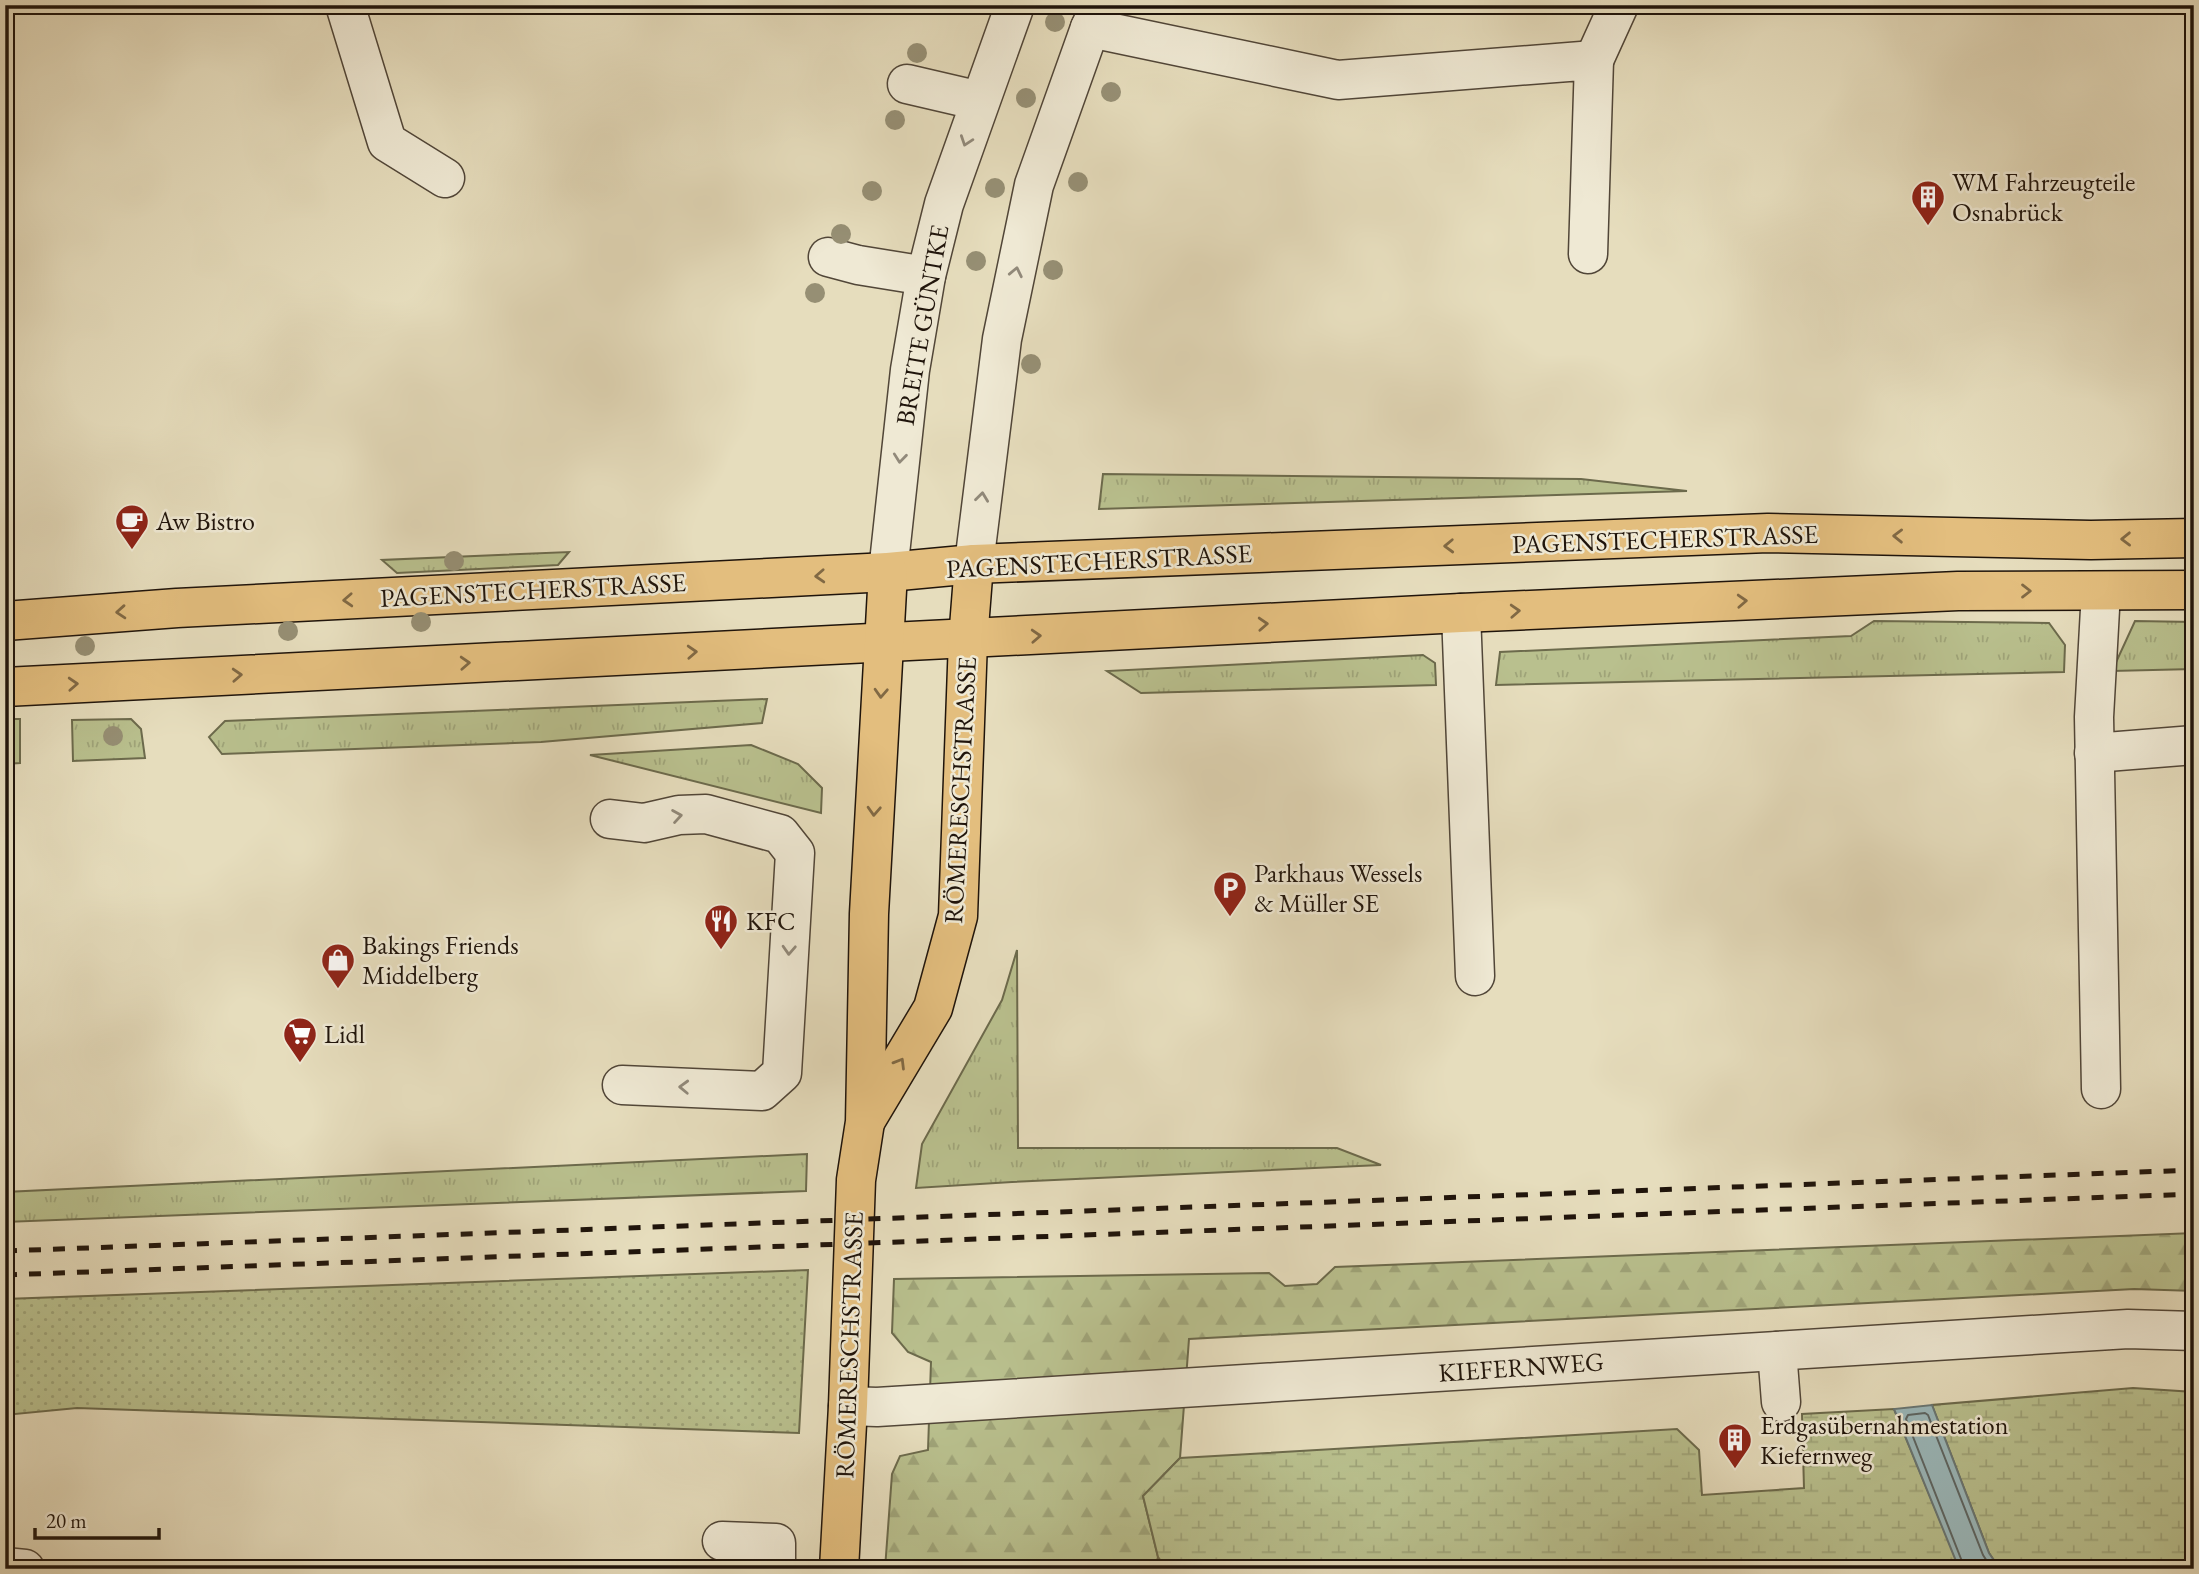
<svg xmlns="http://www.w3.org/2000/svg" width="2199" height="1574" viewBox="0 0 2199 1574" font-family="'EB Garamond',serif">
  <style>
    .grass { fill: url(#grass-tufts); stroke: #6c6a4c; stroke-width: 2 }
    .forest { fill: url(#forest-firs); stroke: #6c6a4c; stroke-width: 2 }
    .wetland { fill: url(#wetland-marsh); stroke: #6c6a4c; stroke-width: 2 }
    .park { fill: url(#park-dots); stroke: #6c6a4c; stroke-width: 2 }
    .water { fill: #9bb9bc; stroke: #697775; stroke-width: 2 }
    .lines { fill: none; stroke-linecap: round; stroke-linejoin: round }
    .shore { stroke: #5d6664; stroke-width: 2 }
    .minor-casing { stroke: #514638; stroke-width: 41 }
    .major-casing { stroke: #1f140b; stroke-width: 41 }
    .minor { stroke: #efe9d4; stroke-width: 38 }
    .major { stroke: #e3be7e; stroke-width: 38 }
    .rail { stroke: #1f140b; stroke-width: 5; stroke-dasharray: 12 12; stroke-linecap: butt }
    .tree { fill: #968f74 }
    .oneway { stroke: #91897a }
    .oneway2 { stroke: #816944 }
    .labels { text-anchor: middle; dominant-baseline: central; stroke-width: 5; stroke-linejoin: round; paint-order: stroke }
    .poi-label { font-size: 26px; fill: #1f140b; stroke: #efe9d4; text-anchor: start }
    .street-label { font-size: 26px; fill: #1f140b; stroke: #efe9d4 }
  </style>
  <defs>
    <pattern id="grass-tufts" width="24" height="20" patternUnits="userSpaceOnUse" patternTransform="scale(1.75)"><rect width="24" height="20" fill="#b9c08e"/><path d="M3 7l-1-3M5 7V3M7 7l1-3M15 17l-1-3M17 17v-4M19 17l1-3" fill="none" stroke="#9fa479"/></pattern>
    <pattern id="forest-firs" width="22" height="20" patternUnits="userSpaceOnUse" patternTransform="scale(1.75)"><rect width="22" height="20" fill="#b9c08e"/><path d="M5 1l3.5 6h-7zM16 11l3.5 6h-7z" fill="#9fa479"/></pattern>
    <pattern id="wetland-marsh" width="20" height="14" patternUnits="userSpaceOnUse" patternTransform="scale(1.75)"><rect width="20" height="14" fill="#b9c08e"/><path d="M1 5h8M5 5V1M11 12h8M15 12V8" fill="none" stroke="#9fa479"/></pattern>
    <pattern id="park-dots" width="8" height="8" patternUnits="userSpaceOnUse" patternTransform="scale(1.75)"><rect width="8" height="8" fill="#b9c08e"/><path d="M2 2h.1M6 6h.1" fill="none" stroke="#9fa479" stroke-width="1.8" stroke-linecap="round"/></pattern>
  </defs>
  <rect width="100%" height="100%" fill="#e6ddbd"/>
  <filter id="stains"><feTurbulence type="fractalNoise" baseFrequency=".00286" numOctaves="4"/><feColorMatrix values="0 0 0 0 .2 0 0 0 0 .09 0 0 0 0 .02 0 0 0 .5 -.17"/></filter>
  <radialGradient id="worn" r=".72"><stop offset=".6" stop-color="#630" stop-opacity="0"/><stop offset="1" stop-color="#630" stop-opacity=".3"/></radialGradient>
  <g class="grass">
    <path d="M 1103,474 L 1581,479 L 1687,491 L 1099,509 Z"/>
    <path d="M 569,552 L 558,565 L 397,573 L 382,560 Z"/>
    <path d="M 1874,621 L 2049,623 L 2065,645 L 2064,672 L 1496,685 L 1500,652 L 1851,636 Z"/>
    <path d="M 2135,621 L 2194,622 L 2194,669 L 2112,671 Z"/>
    <path d="M 1423,655 L 1435,663 L 1436,685 L 1141,693 L 1107,671 Z"/>
    <path d="M 767,699 L 762,723 L 541,742 L 222,754 L 209,737 L 225,721 Z"/>
    <path d="M 5,719 L 20,719 L 20,763 L 5,764 Z"/>
    <path d="M 131,719 L 141,729 L 145,758 L 73,761 L 72,720 Z"/>
    <path d="M 751,745 L 798,764 L 822,788 L 821,813 L 590,755 Z"/>
    <path d="M 1017,950 L 1018,1148 L 1337,1148 L 1381,1165 L 1012,1182 L 916,1188 L 922,1144 L 1002,1000 Z"/>
    <path d="M 807,1154 L 806,1191 L 5,1222 L 5,1192 Z"/>
  </g>
  <path class="forest" d="M 2194,1233 L 2194,1291 L 2134,1289 L 1189,1339 L 1180,1458 L 1143,1496 L 1158,1557 L 1155,1569 L 885,1569 L 892,1474 L 900,1456 L 928,1450 L 931,1362 L 908,1352 L 892,1333 L 894,1279 L 1269,1273 L 1285,1286 L 1317,1284 L 1335,1267 Z"/>
  <g class="wetland">
    <path d="M 2133,1388 L 2194,1392 L 2194,1569 L 2000,1569 L 1989,1553 L 1932,1405 Z"/>
    <path d="M 1894,1409 L 1960,1569 L 1167,1569 L 1158,1557 L 1143,1496 L 1180,1458 L 1677,1429 L 1699,1450 L 1702,1495 L 1804,1488 L 1802,1414 Z"/>
  </g>
  <path class="park" d="M 808,1270 L 799,1433 L 77,1408 L 5,1415 L 5,1299 Z"/>
  <path class="water" d="M 1932,1405 L 1989,1553 L 2000,1569 L 1960,1569 L 1958,1566 L 1894,1409 Z"/>
  <g class="lines">
    <path class="shore" d="M 1965,1569 L 1906,1419 L 1908,1415 L 1925,1413 L 1928,1415 L 1983,1555 L 1992,1569"/>
    <g class="minor-casing">
      <g id="minor">
        <path d="M 345,5 L 387,142 L 445,178"/>
        <path d="M 1090,28 L 1338,80 L 1594,60 L 1588,254"/>
        <path d="M 1594,60 L 1619,5"/>
        <path d="M 907,84 L 980,101"/>
        <path d="M 828,257 L 858,265 L 926,276"/>
        <path d="M 974,564 L 1002,339 L 1034,185 L 1090,28 L 1100,6"/>
        <path d="M 888,572 L 910,370 L 926,276 L 944,204 L 1015,5"/>
        <path d="M 1461,613 L 1475,976"/>
        <path d="M 2094,753 L 2194,745"/>
        <path d="M 610,819 L 644,823 L 679,815 L 706,814 L 780,834 L 795,853 L 782,1073 L 762,1091 L 622,1085"/>
        <path d="M 2101,1089 L 2094,717 L 2101,591"/>
        <path d="M 1777,1351 L 1781,1402"/>
        <path d="M 848,1406 L 877,1407 L 2128,1329 L 2194,1331"/>
        <path d="M 722,1541 L 776,1543 L 776,1569"/>
        <path d="M 5,1567 L 25,1569"/>
      </g>
    </g>
    <g class="major-casing">
      <g id="major">
        <path d="M 5,621 L 177,608 L 888,572 L 974,564 L 1768,533 L 2091,540 L 2194,538"/>
        <path d="M 5,687 L 1461,613 L 1958,591 L 2194,590"/>
        <path d="M 866,1120 L 933,1008 L 958,916 L 968,640 L 974,564"/>
        <path d="M 839,1569 L 848,1406 L 856,1180 L 865,1122 L 869,914 L 888,572"/>
      </g>
    </g>
    <use href="#minor" class="minor"/>
    <use href="#major" class="major"/>
    <g class="rail">
      <path d="M 5,1251 L 2194,1170"/>
      <path d="M 5,1275 L 2194,1194"/>
    </g>
  </g>
  <g class="tree">
    <circle cx="1055" cy="22" r="10"/>
    <circle cx="917" cy="53" r="10"/>
    <circle cx="1111" cy="92" r="10"/>
    <circle cx="1026" cy="98" r="10"/>
    <circle cx="895" cy="120" r="10"/>
    <circle cx="1078" cy="182" r="10"/>
    <circle cx="995" cy="188" r="10"/>
    <circle cx="872" cy="191" r="10"/>
    <circle cx="841" cy="234" r="10"/>
    <circle cx="976" cy="261" r="10"/>
    <circle cx="1053" cy="270" r="10"/>
    <circle cx="815" cy="293" r="10"/>
    <circle cx="1031" cy="364" r="10"/>
    <circle cx="454" cy="561" r="10"/>
    <circle cx="421" cy="622" r="10"/>
    <circle cx="288" cy="631" r="10"/>
    <circle cx="85" cy="646" r="10"/>
    <circle cx="113" cy="736" r="10"/>
  </g>
  <defs><path id="oneway-chevron" d="M-2-3.5L2.5 0L-2 3.5" fill="none" stroke-width="1.6" stroke-linecap="round" stroke-linejoin="round" transform="scale(1.75)"/></defs>
  <g class="oneway">
    <use href="#oneway-chevron" transform="translate(966 141) rotate(109)"/>
    <use href="#oneway-chevron" transform="translate(1016 272) rotate(-78)"/>
    <use href="#oneway-chevron" transform="translate(900 458) rotate(96)"/>
    <use href="#oneway-chevron" transform="translate(982 497) rotate(-83)"/>
    <use href="#oneway-chevron" transform="translate(677 816) rotate(-9)"/>
    <use href="#oneway-chevron" transform="translate(789 950) rotate(93)"/>
    <use href="#oneway-chevron" transform="translate(684 1087) rotate(-178)"/>
  </g>
  <g class="oneway2">
    <use href="#oneway-chevron" transform="translate(1898 536) rotate(-179)"/>
    <use href="#oneway-chevron" transform="translate(2126 539) rotate(179)"/>
    <use href="#oneway-chevron" transform="translate(1449 546) rotate(178)"/>
    <use href="#oneway-chevron" transform="translate(820 576) rotate(177)"/>
    <use href="#oneway-chevron" transform="translate(2026 591)"/>
    <use href="#oneway-chevron" transform="translate(348 600) rotate(177)"/>
    <use href="#oneway-chevron" transform="translate(1742 601) rotate(-3)"/>
    <use href="#oneway-chevron" transform="translate(1515 611) rotate(-3)"/>
    <use href="#oneway-chevron" transform="translate(121 612) rotate(176)"/>
    <use href="#oneway-chevron" transform="translate(1263 624) rotate(-3)"/>
    <use href="#oneway-chevron" transform="translate(1036 636) rotate(-3)"/>
    <use href="#oneway-chevron" transform="translate(692 652) rotate(-3)"/>
    <use href="#oneway-chevron" transform="translate(465 663) rotate(-3)"/>
    <use href="#oneway-chevron" transform="translate(237 675) rotate(-3)"/>
    <use href="#oneway-chevron" transform="translate(73 684) rotate(-3)"/>
    <use href="#oneway-chevron" transform="translate(881 693) rotate(93)"/>
    <use href="#oneway-chevron" transform="translate(874 811) rotate(93)"/>
    <use href="#oneway-chevron" transform="translate(900 1063) rotate(-59)"/>
  </g>
  <defs>
    <g id="building-pin" transform="scale(1.75)"><path d="M0 17L-7.5 6A9.5 9.5 0 1 1 7.5 6Z" fill="#8f2418" stroke="#efe9d4"/><path d="M-4-6H4V6H1V3H-1V6H-4ZM-2.5-4.3h1.7v1.8h-1.7ZM.8-4.3h1.7v1.8H.8ZM-2.5-1h1.7V.8h-1.7ZM.8-1h1.7V.8H.8Z" fill="#fff"/></g>
    <g id="cafe-pin" transform="scale(1.75)"><path d="M0 17L-7.5 6A9.5 9.5 0 1 1 7.5 6Z" fill="#8f2418" stroke="#efe9d4"/><path d="M-5.5-4.5H6V0H3Q3 3.5 0 3.5H-2.5Q-5.5 3.5-5.5 0ZM3-3.2v2h1.7v-2ZM-6 4.5H4V6H-6Z" fill="#fff"/></g>
    <g id="parking-pin" transform="scale(1.75)"><path d="M0 17L-7.5 6A9.5 9.5 0 1 1 7.5 6Z" fill="#8f2418" stroke="#efe9d4"/><path d="M-3.5-5.5H1a3.5 3.5 0 0 1 0 7H-1V5.5H-3.5ZM-1-3.4V-.6H.8a1.4 1.4 0 0 0 0-2.8Z" fill="#fff"/></g>
    <g id="restaurant-pin" transform="scale(1.75)"><path d="M0 17L-7.5 6A9.5 9.5 0 1 1 7.5 6Z" fill="#8f2418" stroke="#efe9d4"/><path d="M-5-6h1v4h1v-4h1v4h1v-4h1v5L-1.5 .5V6h-2V.5L-5-1ZM5-6V6H3V1.5H1.5Q1.5-4 5-6Z" fill="#fff"/></g>
    <g id="shop-pin" transform="scale(1.75)"><path d="M0 17L-7.5 6A9.5 9.5 0 1 1 7.5 6Z" fill="#8f2418" stroke="#efe9d4"/><path d="M-5-2.5h2.3a2.7 3.5 0 0 1 5.4 0H5L5.5 6h-11ZM-1.5-2.5h3a1.5 2.3 0 0 0-3 0Z" fill="#fff"/></g>
    <g id="supermarket-pin" transform="scale(1.75)"><path d="M0 17L-7.5 6A9.5 9.5 0 1 1 7.5 6Z" fill="#8f2418" stroke="#efe9d4"/><path d="M-6-5.5h2.5l.6 2H6L4.5 2H-2.5L-4.4-4H-6ZM-1.5 3.2a1.3 1.3 0 1 0 .1 0ZM3 3.2a1.3 1.3 0 1 0 .1 0Z" fill="#fff"/></g>
  </defs>
  <g fill-rule="evenodd">
    <use href="#building-pin" x="1928" y="197"/>
    <use href="#cafe-pin" x="132" y="521"/>
    <use href="#parking-pin" x="1230" y="888"/>
    <use href="#restaurant-pin" x="721" y="921"/>
    <use href="#shop-pin" x="338" y="960"/>
    <use href="#supermarket-pin" x="300" y="1034"/>
    <use href="#building-pin" x="1735" y="1440"/>
  </g>
  <g class="labels">
    <g class="poi-label">
      <text x="1952" y="182">WM Fahrzeugteile<tspan x="1952" dy="30">Osnabrück</tspan></text>
      <text x="156" y="521">Aw Bistro</text>
      <text x="1254" y="873">Parkhaus Wessels<tspan x="1254" dy="30">&amp; Müller SE</tspan></text>
      <text x="746" y="921">KFC</text>
      <text x="362" y="945">Bakings Friends<tspan x="362" dy="30">Middelberg</tspan></text>
      <text x="324" y="1034">Lidl</text>
      <text x="1760" y="1425">Erdgasübernahmestation<tspan x="1760" dy="30">Kiefernweg</tspan></text>
    </g>
    <g class="street-label">
      <text transform="translate(922 325) rotate(-80)">BREITE GÜNTKE</text>
      <text transform="translate(1665 539) rotate(-2)">PAGENSTECHERSTRASSE</text>
      <text transform="translate(1099 561) rotate(-3)">PAGENSTECHERSTRASSE</text>
      <text transform="translate(533 590) rotate(-3)">PAGENSTECHERSTRASSE</text>
      <text transform="translate(960 790) rotate(-87)">RÖMERESCHSTRASSE</text>
      <text transform="translate(849 1345) rotate(-88)">RÖMERESCHSTRASSE</text>
      <text transform="translate(1521 1367) rotate(-4)">KIEFERNWEG</text>
    </g>
  </g>
  <rect width="2199" height="1574" fill="none" stroke="#e6ddbd" stroke-width="28"/>
  <rect x="7" y="7" width="2185" height="1560" fill="none" stroke="#1f140b" stroke-width="3.5"/>
  <rect x="14" y="14" width="2171" height="1546" fill="none" stroke="#1f140b" stroke-width="2"/>
  <path d="M35 1528v10h124v-10" fill="none" stroke="#1f140b" stroke-width="3.5"/>
  <text x="46" y="1528" font-size="21" fill="#1f140b" stroke="#efe9d4" stroke-width="5" paint-order="stroke">20 m</text>
  <rect width="100%" height="100%" filter="url(#stains)"/>
  <rect width="100%" height="100%" fill="url(#worn)"/>
</svg>
